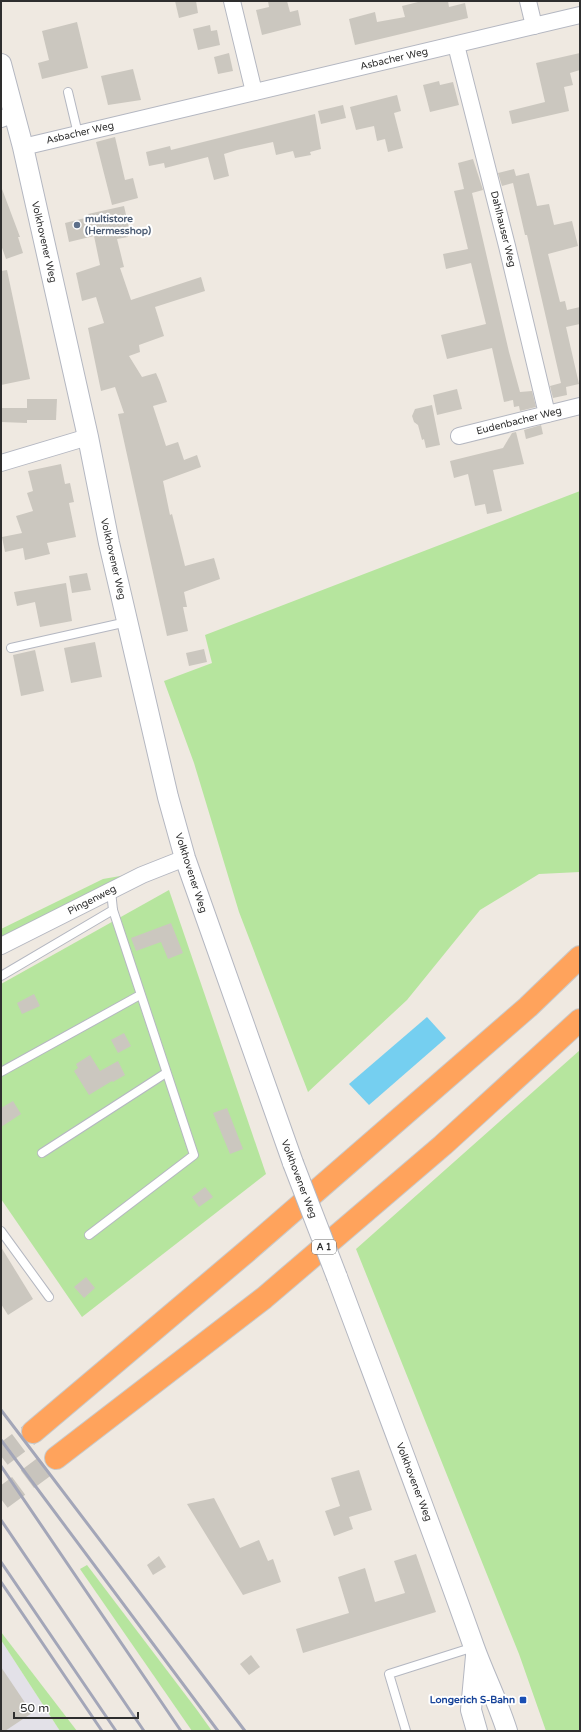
<svg xmlns="http://www.w3.org/2000/svg" width="581" height="1732" viewBox="0 0 581 1732" font-family="'Varela Round',sans-serif">
  <style>
    .industrial { fill: #e3e1e8 }
    .green { fill: #b6e59e }
    .water { fill: #75cff0 }
    .building { fill: #cbc7bf }
    .lines { fill: none; stroke-linecap: round; stroke-linejoin: round }
    .motorway-tunnel { stroke: #c8c4bd; stroke-width: 22; stroke-dasharray: 22 11; stroke-linecap: butt }
    .service-casing { stroke: #b4b7c1; stroke-width: 10 }
    .minor-casing { stroke: #b4b7c1; stroke-width: 18 }
    .tertiary-casing { stroke: #b4b7c1; stroke-width: 22 }
    .motorway-casing { stroke: #c9c9c9; stroke-width: 24 }
    .service { stroke: #fff; stroke-width: 8 }
    .minor { stroke: #fff; stroke-width: 16 }
    .tertiary { stroke: #fff; stroke-width: 20 }
    .motorway { stroke: #ffa35c; stroke-width: 22 }
    .rail { stroke: #a3a6b8; stroke-width: 3 }
    .tertiary-bridge-casing { stroke: #b4b7c1; stroke-width: 22; stroke-linecap: butt }
    .tertiary-bridge { stroke: #fff; stroke-width: 20 }
    .service-dot { fill: #5c6f8a; stroke: #fff; stroke-width: 1.5 }
    .transit-dot { fill: #1a4fb4; stroke: #fff; stroke-width: 1.5 }
    .labels { text-anchor: middle; dominant-baseline: central; stroke-width: 4; stroke-linejoin: round; paint-order: stroke }
    .shield { fill: #fff; stroke: #6d6d6d; stroke-width: 1 }
    .shield-label { font-size: 9px; font-weight: bold; fill: #2e2e2e }
    .street-label { font-size: 10px; fill: #2e2e2e; stroke: #fff }
    .service-label { font-size: 10px; font-weight: bold; fill: #4e5e75; stroke: #fff; text-anchor: start }
    .transit-label { font-size: 10px; font-weight: bold; fill: #164399; stroke: #fff; text-anchor: end }
  </style>
  <rect width="100%" height="100%" fill="#efe9e1"/>
  <path class="industrial" d="M 1,1640 L 60,1731 L 1,1731 Z"/>
  <g class="green">
    <path d="M 580,491 L 580,872 L 539,874 L 480,910 L 407,1000 L 308,1092 L 239,912 L 194,763 L 164,681 L 212,663 L 205,635 Z"/>
    <path d="M 126,875 L 1,938 L 1,929 L 103,879 Z"/>
    <path d="M 169,890 L 266,1174 L 82,1317 L 1,1199 L 1,984 Z"/>
    <path d="M 580,1050 L 580,1731 L 546,1731 L 519,1654 L 356,1249 Z"/>
    <path d="M 87,1565 L 197,1710 L 212,1731 L 192,1731 L 80,1569 Z"/>
    <path d="M 1,1632 L 77,1731 L 60,1731 L 1,1640 Z"/>
  </g>
  <path class="water" d="M 427,1017 L 446,1038 L 369,1105 L 349,1084 Z"/>
  <g class="building">
    <path d="M 175,1 L 196,1 L 198,13 L 179,18 Z"/>
    <path d="M 268,1 L 287,1 L 290,12 L 298,10 L 301,25 L 262,35 L 256,10 L 269,7 Z"/>
    <path d="M 422,1 L 448,1 L 449,7 L 465,3 L 468,18 L 355,45 L 349,19 L 375,12 L 377,22 L 405,17 L 402,6 Z"/>
    <path d="M 77,22 L 88,68 L 42,79 L 38,63 L 49,60 L 42,31 Z"/>
    <path d="M 210,25 L 211,31 L 217,30 L 220,45 L 198,50 L 193,29 Z"/>
    <path d="M 229,53 L 233,71 L 218,74 L 214,57 Z"/>
    <path d="M 580,53 L 580,70 L 570,73 L 573,85 L 564,87 L 569,111 L 512,124 L 509,111 L 545,102 L 536,63 Z"/>
    <path d="M 133,69 L 141,100 L 108,105 L 101,76 Z"/>
    <path d="M 439,81 L 440,85 L 453,82 L 459,105 L 430,112 L 423,85 Z"/>
    <path d="M 397,95 L 401,111 L 394,113 L 403,148 L 388,152 L 385,139 L 377,141 L 374,126 L 356,130 L 350,107 Z"/>
    <path d="M 343,105 L 346,118 L 321,124 L 318,111 Z"/>
    <path d="M 315,114 L 321,149 L 310,152 L 311,155 L 295,158 L 293,151 L 276,155 L 273,142 L 237,150 L 224,154 L 229,176 L 214,180 L 208,157 L 165,168 L 164,163 L 149,166 L 146,152 L 170,146 L 171,150 Z"/>
    <path d="M 115,137 L 125,180 L 133,178 L 138,198 L 112,205 L 96,142 Z"/>
    <path d="M 473,159 L 483,190 L 472,193 L 509,352 L 520,392 L 532,391 L 536,407 L 520,411 L 519,406 L 514,407 L 513,400 L 504,402 L 492,348 L 447,359 L 441,335 L 486,324 L 471,263 L 446,269 L 443,254 L 468,249 L 454,191 L 464,189 L 458,163 Z"/>
    <path d="M 514,169 L 516,176 L 529,173 L 537,206 L 549,204 L 554,225 L 572,221 L 578,246 L 548,254 L 560,302 L 565,301 L 567,310 L 580,307 L 580,324 L 566,327 L 579,384 L 566,387 L 567,395 L 553,398 L 550,386 L 561,383 L 527,235 L 525,235 L 513,183 L 502,186 L 498,173 Z"/>
    <path d="M 2,189 L 20,237 L 18,237 L 23,253 L 6,259 L 1,245 L 1,190 Z"/>
    <path d="M 124,206 L 129,228 L 126,228 L 128,237 L 117,239 L 124,267 L 120,268 L 131,300 L 201,277 L 205,291 L 155,307 L 164,336 L 139,345 L 140,352 L 129,356 L 142,377 L 156,373 L 160,382 L 167,402 L 153,406 L 166,446 L 178,442 L 184,460 L 197,455 L 201,467 L 163,481 L 170,515 L 172,514 L 185,566 L 214,558 L 220,579 L 184,592 L 187,607 L 183,607 L 188,631 L 167,636 L 118,414 L 124,413 L 115,387 L 101,391 L 88,328 L 104,323 L 96,297 L 82,301 L 76,273 L 100,265 L 94,236 L 69,242 L 65,223 L 89,217 L 88,214 Z"/>
    <path d="M 7,270 L 30,379 L 1,385 L 1,271 Z"/>
    <path d="M 457,389 L 462,409 L 437,415 L 433,395 Z"/>
    <path d="M 27,399 L 57,399 L 56,420 L 27,420 Z"/>
    <path d="M 432,405 L 440,445 L 426,448 L 424,439 L 422,440 L 418,425 L 414,422 L 412,416 L 415,409 Z"/>
    <path d="M 1,408 L 27,408 L 27,423 L 1,422 Z"/>
    <path d="M 541,425 L 543,434 L 526,439 L 524,430 Z"/>
    <path d="M 516,432 L 524,464 L 493,470 L 502,511 L 487,514 L 485,504 L 475,506 L 468,474 L 454,478 L 450,461 L 503,448 L 512,433 Z"/>
    <path d="M 61,464 L 65,484 L 70,483 L 74,502 L 69,503 L 76,537 L 47,543 L 50,554 L 25,560 L 23,548 L 5,552 L 2,537 L 22,533 L 16,516 L 33,511 L 27,493 L 33,491 L 28,471 Z"/>
    <path d="M 87,573 L 91,590 L 72,593 L 69,576 Z"/>
    <path d="M 66,583 L 72,621 L 40,627 L 35,602 L 17,606 L 14,592 Z"/>
    <path d="M 95,642 L 102,677 L 71,683 L 64,648 Z"/>
    <path d="M 204,649 L 207,662 L 189,666 L 186,653 Z"/>
    <path d="M 35,650 L 44,691 L 21,696 L 13,655 Z"/>
    <path d="M 171,923 L 183,953 L 168,959 L 161,942 L 136,951 L 131,938 Z"/>
    <path d="M 34,994 L 40,1006 L 22,1014 L 17,1003 Z"/>
    <path d="M 124,1033 L 131,1046 L 118,1053 L 111,1040 Z"/>
    <path d="M 90,1055 L 100,1071 L 118,1061 L 125,1075 L 113,1082 L 112,1081 L 89,1095 L 74,1071 L 78,1068 L 76,1064 Z"/>
    <path d="M 13,1101 L 21,1114 L 1,1127 L 1,1108 Z"/>
    <path d="M 227,1108 L 243,1149 L 230,1154 L 213,1113 Z"/>
    <path d="M 205,1187 L 213,1197 L 199,1207 L 192,1197 Z"/>
    <path d="M 1,1247 L 33,1299 L 8,1315 L 1,1304 Z"/>
    <path d="M 86,1277 L 95,1288 L 84,1298 L 74,1287 Z"/>
    <path d="M 359,1470 L 372,1510 L 349,1517 L 353,1529 L 334,1536 L 325,1511 L 340,1506 L 331,1478 Z"/>
    <path d="M 214,1498 L 240,1548 L 259,1540 L 268,1561 L 273,1559 L 281,1582 L 243,1595 L 187,1504 Z"/>
    <path d="M 416,1554 L 436,1612 L 303,1653 L 296,1629 L 349,1613 L 338,1577 L 365,1568 L 375,1602 L 405,1593 L 394,1561 Z"/>
    <path d="M 159,1556 L 166,1567 L 153,1575 L 147,1565 Z"/>
    <path d="M 251,1655 L 260,1667 L 249,1675 L 240,1664 Z"/>
    <path d="M 1,1667 L 32,1713 L 5,1731 L 1,1731 Z"/>
  </g>
  <g class="lines">
    <g class="motorway-tunnel">
      <path d="M 1,1456 L 33,1432"/>
      <path d="M 1,1499 L 56,1458"/>
    </g>
    <g class="service-casing">
      <g id="service">
        <path d="M 68,92 L 78,134"/>
        <path d="M 11,648 L 127,622"/>
        <path d="M 1,976 L 113,910 L 111,891"/>
        <path d="M 1,1072 L 140,995"/>
        <path d="M 42,1153 L 166,1073"/>
        <path d="M 1,1231 L 49,1297"/>
        <path d="M 89,1235 L 194,1155 L 113,910"/>
        <path d="M 406,1731 L 389,1674 L 474,1647"/>
      </g>
    </g>
    <g class="minor-casing">
      <g id="minor">
        <path d="M 232,1 L 254,92"/>
        <path d="M 528,1 L 534,26"/>
        <path d="M 456,45 L 507,246 L 547,414"/>
        <path d="M 1,119 L 14,114"/>
        <path d="M 23,147 L 580,15"/>
        <path d="M 459,436 L 580,406"/>
        <path d="M 1,463 L 88,437"/>
        <path d="M 1,946 L 142,875 L 185,858"/>
      </g>
    </g>
    <g class="tertiary-casing">
      <g id="tertiary">
        <path d="M 1,64 L 23,147 L 88,437 L 109,543 L 168,797 L 185,858 L 293,1163"/>
        <path d="M 337,1277 C 383,1400 430,1523 474,1647 C 484,1675 498,1702 507,1731"/>
        <path d="M 476,1656 L 471,1710 L 477,1731"/>
      </g>
    </g>
    <g class="motorway-casing">
      <g id="motorway">
        <path d="M 33,1432 L 246,1252 L 528,1007 L 580,957"/>
        <path d="M 56,1458 L 264,1298 L 443,1145 L 580,1020"/>
      </g>
    </g>
    <use href="#service" class="service"/>
    <use href="#minor" class="minor"/>
    <use href="#tertiary" class="tertiary"/>
    <use href="#motorway" class="motorway"/>
    <g class="rail">
      <path d="M 1,1410 L 245,1731"/>
      <path d="M 1,1440 L 218,1731"/>
      <path d="M 1,1466 L 181,1731"/>
      <path d="M 1,1520 L 144,1731"/>
      <path d="M 1,1562 L 116,1731"/>
      <path d="M 1,1582 L 102,1731"/>
    </g>
    <g class="tertiary-bridge-casing">
      <path id="tertiary-bridge" d="M 293,1163 L 337,1277"/>
    </g>
    <use href="#tertiary-bridge" class="tertiary-bridge"/>
  </g>
  <circle class="service-dot" cx="77" cy="225" r="4"/>
  <rect class="transit-dot" x="519" y="1696" width="8" height="8" rx="2"/>
  <g class="labels">
    <rect class="shield" x="312" y="1240" width="24" height="14" rx="3"/>
    <g class="shield-label">
      <text x="324" y="1247">A 1</text>
    </g>
    <g class="street-label">
      <text transform="translate(394 59) rotate(-13)">Asbacher Weg</text>
      <text transform="translate(80 133) rotate(-13)">Asbacher Weg</text>
      <text transform="translate(503 229) rotate(76)">Dahlhauser Weg</text>
      <text transform="translate(44 242) rotate(77)">Volkhovener Weg</text>
      <text transform="translate(519 421) rotate(-14)">Eudenbacher Weg</text>
      <text transform="translate(113 559) rotate(77)">Volkhovener Weg</text>
      <text transform="translate(191 873) rotate(72)">Volkhovener Weg</text>
      <text transform="translate(92 900) rotate(-27)">Pingenweg</text>
      <text transform="translate(299 1179) rotate(69)">Volkhovener Weg</text>
      <text transform="translate(414 1482) rotate(69)">Volkhovener Weg</text>
    </g>
    <g class="service-label">
      <text x="85" y="219">multistore<tspan x="85" dy="12">(Hermesshop)</tspan></text>
    </g>
    <g class="transit-label">
      <text x="515" y="1700">Longerich S-Bahn</text>
    </g>
  </g>
  <rect width="581" height="1732" fill="none" stroke="#2e2e2e" stroke-width="4"/>
  <path d="M14 1712v6h124v-6" fill="none" stroke="#2e2e2e" stroke-width="2"/>
  <text x="20" y="1712" font-size="12" fill="#2e2e2e" stroke="#ffffff" stroke-width="3" paint-order="stroke">50 m</text>
</svg>
